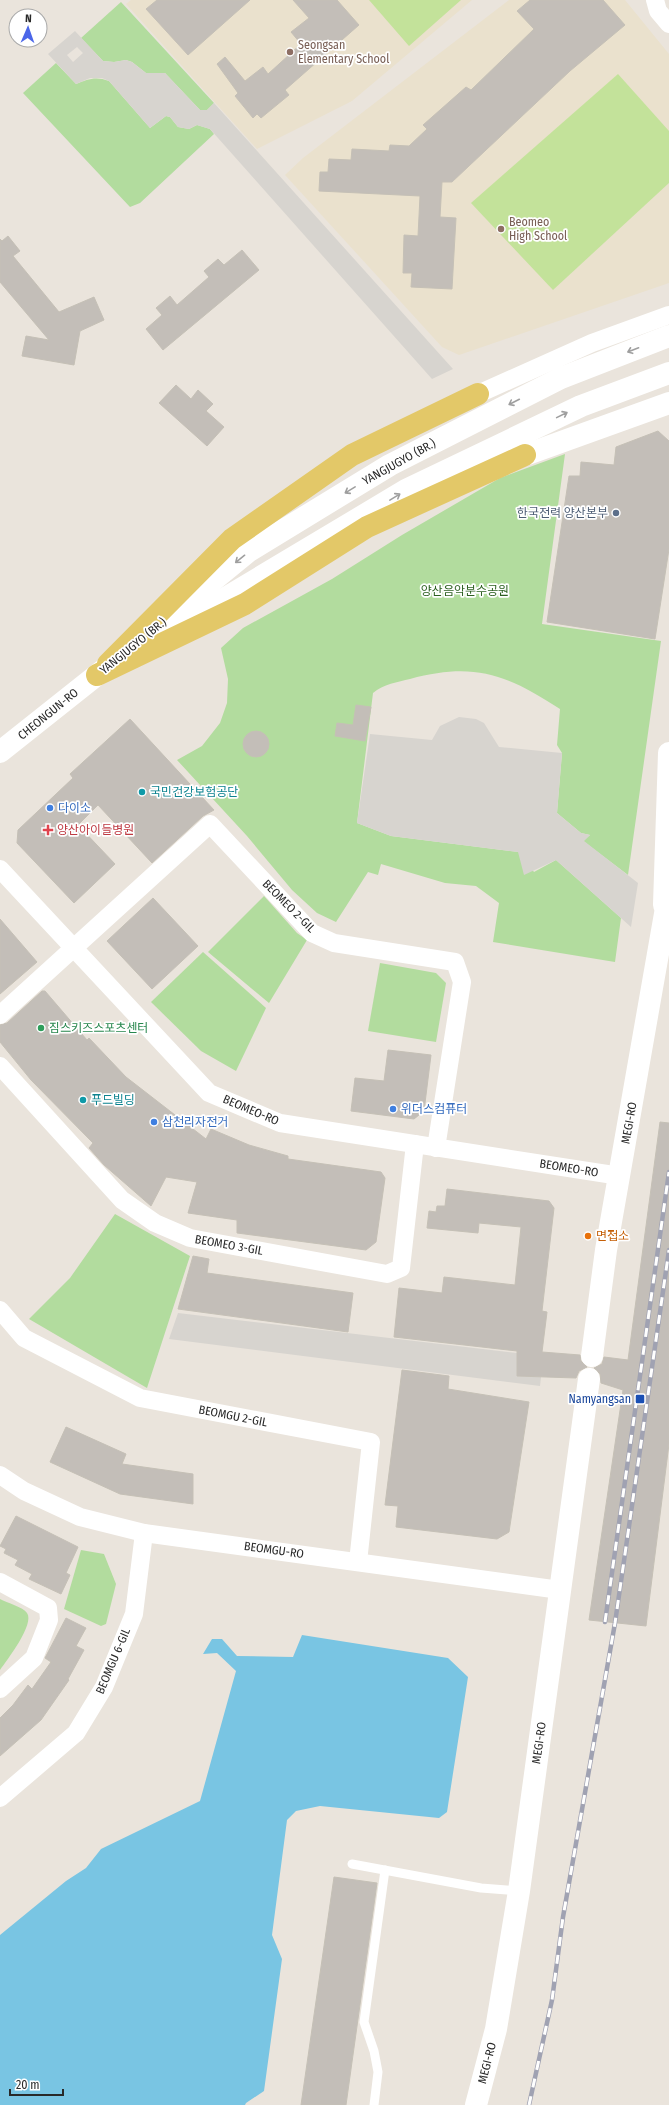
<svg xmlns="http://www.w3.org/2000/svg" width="669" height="2105" viewBox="0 0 669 2105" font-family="'Fira Sans Condensed','Noto Sans KR',sans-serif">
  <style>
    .education { fill: #eae1cd }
    .green { fill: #b2dc9e }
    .pitch { fill: #c3e29a }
    .plaza { fill: #d7d4cf; fill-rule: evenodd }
    .water { fill: #79c5e3 }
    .building { fill: #c3beb8; stroke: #c5c0b6 }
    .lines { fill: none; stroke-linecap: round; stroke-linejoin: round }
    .lane { stroke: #fff; stroke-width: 9 }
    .street { stroke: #fff; stroke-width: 18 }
    .secondary { stroke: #fff; stroke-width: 22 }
    .primary { stroke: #e3c868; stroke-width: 22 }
    .rail-casing { stroke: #a0a2b2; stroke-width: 4.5 }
    .rail { stroke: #fff; stroke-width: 3; stroke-dasharray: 9; stroke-linecap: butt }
    .oneway { stroke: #9f9f9f }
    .education-dot { fill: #8d6e63; stroke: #fff; stroke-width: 1.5 }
    .service-dot { fill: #5c6f8a; stroke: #fff; stroke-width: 1.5 }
    .culture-dot { fill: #0f9aa8; stroke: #fff; stroke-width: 1.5 }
    .shop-dot { fill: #3f7fe0; stroke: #fff; stroke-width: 1.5 }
    .health-dot { fill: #e0444e; stroke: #fff; stroke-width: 1.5 }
    .leisure-dot { fill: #2e9e5b; stroke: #fff; stroke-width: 1.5 }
    .food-dot { fill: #e8710a; stroke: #fff; stroke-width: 1.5 }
    .transit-dot { fill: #1a4fb4; stroke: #fff; stroke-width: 1.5 }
    .labels { text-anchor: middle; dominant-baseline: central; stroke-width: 3.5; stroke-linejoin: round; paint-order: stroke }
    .education-label { font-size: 12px; fill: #785e54; stroke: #fff; text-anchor: start }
    .street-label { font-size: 12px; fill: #292929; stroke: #fff }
    .service-label { font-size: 12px; fill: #4e5e75; stroke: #fff; text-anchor: end }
    .park-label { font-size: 12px; fill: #2c5f20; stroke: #fff }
    .culture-label { font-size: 12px; fill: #0d838f; stroke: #fff; text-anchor: start }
    .shop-label { font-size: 12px; fill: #366cbe; stroke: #fff; text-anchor: start }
    .health-label { font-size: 12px; fill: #be3a42; stroke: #fff; text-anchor: start }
    .leisure-label { font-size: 12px; fill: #27864d; stroke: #fff; text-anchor: start }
    .food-label { font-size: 12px; fill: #c56008; stroke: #fff; text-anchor: start }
    .transit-label { font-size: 12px; fill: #164399; stroke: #fff; text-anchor: end }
  </style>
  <rect width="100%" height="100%" fill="#eae4dc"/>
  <g class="education">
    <path d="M 131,0 L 472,0 L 352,101 L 257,149 L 126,4 Z"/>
    <path d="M 509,0 L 625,0 L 669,54 L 669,283 L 459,355 L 442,347 L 285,175 L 303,158 Z"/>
  </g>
  <g class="green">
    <path d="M 121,2 L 214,103 L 207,110 L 200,110 L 165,73 L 146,73 L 132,62 L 126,60 L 114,62 L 103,61 L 81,38 Z"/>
    <path d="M 56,63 L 76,84 C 88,79 96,76 109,81 L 150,128 L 166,116 L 170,117 L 178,127 L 189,129 L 197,125 L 210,129 L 214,134 L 140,203 L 130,207 L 23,93 Z"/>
    <path d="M 565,454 L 542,624 L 661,641 L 628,875 L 583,841 L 590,835 L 581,833 L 557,813 L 562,753 L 557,745 L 560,709 C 506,674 474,662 410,679 C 398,682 383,684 373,693 L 357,823 L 391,836 L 519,852 L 534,872 L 556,860 L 621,918 L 615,962 L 493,942 L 499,903 L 476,886 L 445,883 L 381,864 L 378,875 L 368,872 L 336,922 L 317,913 L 292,890 L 247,836 L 177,760 L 202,746 L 220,723 L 227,703 L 228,679 L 221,648 L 243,628 L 332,579 L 402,535 L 500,478 Z"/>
    <path d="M 264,896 L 297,933 L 307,940 L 269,1003 L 208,952 Z"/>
    <path d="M 203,952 L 266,1008 L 236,1071 L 201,1051 L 151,1002 Z"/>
    <path d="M 380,963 L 436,973 L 446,983 L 436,1042 L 368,1031 Z"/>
    <path d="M 115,1214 L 190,1256 L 147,1388 L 29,1319 L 70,1278 Z"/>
    <path d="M 81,1550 L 104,1554 L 116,1584 L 106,1624 L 101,1626 L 64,1609 Z"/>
    <path d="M 0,1599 C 7,1603 23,1607 27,1613 C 35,1624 7,1660 0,1670 Z"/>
  </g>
  <g class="pitch">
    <path d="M 369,0 L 461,0 L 409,46 Z"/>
    <path d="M 618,74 L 669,131 L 669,183 L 553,290 L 471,203 Z"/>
  </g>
  <g class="plaza">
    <path d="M 75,31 L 103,61 L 114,62 L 126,60 L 132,62 L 146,73 L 165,73 L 200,110 L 207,110 L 214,103 L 453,369 L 432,379 L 210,129 L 197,125 L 189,129 L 178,127 L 170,117 L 166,116 L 150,128 L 109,81 L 102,78 L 90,78 L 76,84 L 48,54 ZM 77,47 L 83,53 L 73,62 L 67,55 Z"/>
    <path d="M 459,717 L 476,719 L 484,723 L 499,747 L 562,753 L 557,813 L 581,833 L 590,835 L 584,841 L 638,883 L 631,927 L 556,860 L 524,875 L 518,852 L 391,836 L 357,823 L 370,734 L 432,740 L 440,726 Z"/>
    <path d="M 178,1313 L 517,1353 L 517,1376 L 541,1377 L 540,1386 L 169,1339 Z"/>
  </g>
  <path class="water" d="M 302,1635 L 448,1658 L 468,1677 L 447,1812 L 439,1818 L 320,1806 L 296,1811 L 287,1820 L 272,1935 L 282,1959 L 264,2091 L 246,2103 L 245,2105 L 0,2105 L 0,1935 L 66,1881 L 86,1868 L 101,1849 L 200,1801 L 236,1671 L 217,1653 L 203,1654 L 212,1639 L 222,1639 L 237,1656 L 293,1657 Z"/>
  <g class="building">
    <path d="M 157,0 L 250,0 L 188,55 L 146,9 Z"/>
    <path d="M 293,0 L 337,0 L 359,25 L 285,90 L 289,95 L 261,118 L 257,114 L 253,118 L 235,96 L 238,93 L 217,64 L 225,57 L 245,81 L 263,67 L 268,74 L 301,44 L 291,32 L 309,18 Z"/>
    <path d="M 530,0 L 603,0 L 625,25 L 570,71 L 452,182 L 442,182 L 440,217 L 456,218 L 452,289 L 411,287 L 412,273 L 403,273 L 404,235 L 418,236 L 420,196 L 319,191 L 320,172 L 328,172 L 329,159 L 351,160 L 352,149 L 389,151 L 390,145 L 409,146 L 427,129 L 423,125 L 466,87 L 471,90 L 534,29 L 517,11 Z"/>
    <path d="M 8,236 L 20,251 L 13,256 L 59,312 L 94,297 L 104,320 L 80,331 L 74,365 L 22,356 L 26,336 L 49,340 L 0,282 L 0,239 L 2,241 Z"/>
    <path d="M 242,250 L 259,270 L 163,350 L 146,329 L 162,315 L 156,308 L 170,296 L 177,305 L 209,277 L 204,271 L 218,259 L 224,265 Z"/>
    <path d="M 176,385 L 191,399 L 198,390 L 213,404 L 206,411 L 224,427 L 207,446 L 159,403 Z"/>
    <path d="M 658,431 L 669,441 L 669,549 L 655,639 L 547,622 L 569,476 L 580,476 L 581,462 L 614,465 L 616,447 Z"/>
    <path d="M 356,705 L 371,707 L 365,741 L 335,736 L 337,723 L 353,725 Z"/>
    <path d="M 130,719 L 214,810 L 203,816 L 152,863 L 98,805 L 78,825 L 115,864 L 74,903 L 17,843 L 18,830 L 73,778 L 70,774 Z"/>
    <circle cx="256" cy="744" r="13"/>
    <path d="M 153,898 L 198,946 L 152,989 L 107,941 Z"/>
    <path d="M 0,919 L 37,962 L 0,994 Z"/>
    <path d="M 42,991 L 45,991 L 87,1040 L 89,1038 L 126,1077 L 206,1139 L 211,1129 L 249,1145 L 288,1156 L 288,1159 L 381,1172 L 385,1178 L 376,1242 L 366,1250 L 237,1233 L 237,1220 L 188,1213 L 197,1182 L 166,1177 L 151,1206 L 104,1165 L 89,1148 L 93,1143 L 31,1080 L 0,1042 L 0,1025 L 7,1023 Z"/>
    <path d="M 388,1050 L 431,1055 L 424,1111 L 414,1119 L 351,1111 L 355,1078 L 384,1081 Z"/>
    <path d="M 660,1122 L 669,1123 L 669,1444 L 646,1626 L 589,1620 L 623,1390 L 601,1383 L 600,1374 L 594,1368 L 602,1364 L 604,1357 L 628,1360 Z"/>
    <path d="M 447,1189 L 549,1201 L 554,1208 L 542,1311 L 547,1312 L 542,1352 L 580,1355 L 581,1361 L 587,1367 L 579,1371 L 576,1378 L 517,1376 L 517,1351 L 394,1337 L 399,1288 L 442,1293 L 444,1277 L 515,1285 L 521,1227 L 479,1223 L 478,1233 L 427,1228 L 429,1211 L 436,1212 L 437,1206 L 445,1206 Z"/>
    <path d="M 193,1256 L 209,1259 L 207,1273 L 353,1293 L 348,1332 L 178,1309 Z"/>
    <path d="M 402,1370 L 449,1376 L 448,1389 L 529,1402 L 509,1532 L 497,1539 L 396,1527 L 398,1506 L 385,1505 Z"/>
    <path d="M 66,1427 L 126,1454 L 122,1464 L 193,1474 L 193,1504 L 120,1494 L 50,1462 Z"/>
    <path d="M 16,1516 L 78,1547 L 66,1573 L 70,1575 L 61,1594 L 29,1579 L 32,1574 L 15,1565 L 18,1560 L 4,1553 L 6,1549 L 0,1546 Z"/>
    <path d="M 66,1618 L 86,1628 L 76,1646 L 84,1650 L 68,1679 L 69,1680 L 41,1720 L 0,1756 L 0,1718 L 13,1705 L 28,1685 L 32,1689 L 51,1662 L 45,1658 Z"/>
    <path d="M 334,1877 L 377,1883 L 346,2105 L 301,2105 Z"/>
  </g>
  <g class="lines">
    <g class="lane">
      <path d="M 352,1864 L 481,1888 L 519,1891"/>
      <path d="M 374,2105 L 378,2072 L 374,2051 L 364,2022 L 385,1870"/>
    </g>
    <g class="street">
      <path d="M 655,0 L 658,11 L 669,24"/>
      <path d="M 478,394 L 592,343 L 669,315"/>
      <path d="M 0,869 L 209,1093 L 280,1123 L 620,1176"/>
      <path d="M 0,1015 L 210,824 L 312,933 L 334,943 L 455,962 L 462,982 L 436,1148"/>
      <path d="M 0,1066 L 122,1200 L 155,1223 L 190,1238 L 387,1274 L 401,1268 L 415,1144"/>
      <path d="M 0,1310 L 24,1338 L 140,1398 L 371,1442 L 358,1562"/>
      <path d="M 0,1475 L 24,1491 L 80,1517 L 144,1533 L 560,1590"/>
      <path d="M 0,1582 L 48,1608 L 49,1620 L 34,1658 L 0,1689"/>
      <path d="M 0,1798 L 76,1733 L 104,1687 L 134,1614 L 144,1533"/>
    </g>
    <g class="secondary">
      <path d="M 525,455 L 669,403"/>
      <path d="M 155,628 L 249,551 L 390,465 L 561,378 L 669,336"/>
      <path d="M 172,630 L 406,490 L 581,406 L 669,373"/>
      <path d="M 0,752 L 112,663"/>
      <path d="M 664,905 L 669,753"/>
      <path d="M 592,1356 L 606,1250 L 669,891"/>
      <path d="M 476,2105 L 496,2029 L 519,1891 L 589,1379"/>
    </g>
    <g class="primary">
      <path d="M 108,664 L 232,539 L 352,455 L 478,394"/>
      <path d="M 97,675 L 245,604 L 367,527 L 525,455"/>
    </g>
    <g class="rail-casing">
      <g id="rail">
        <path d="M 605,1622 L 669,1172"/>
        <path d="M 529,2105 L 552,2000 L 563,1917 L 615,1623 L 669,1250"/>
      </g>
    </g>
    <use href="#rail" class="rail"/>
  </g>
  <defs><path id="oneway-shaft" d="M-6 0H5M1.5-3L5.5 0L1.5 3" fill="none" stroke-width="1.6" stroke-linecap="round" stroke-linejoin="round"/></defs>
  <g class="oneway">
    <use href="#oneway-shaft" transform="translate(633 350) rotate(159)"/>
    <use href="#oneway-shaft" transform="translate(514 402) rotate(153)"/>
    <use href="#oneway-shaft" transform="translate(562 415) rotate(-26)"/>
    <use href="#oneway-shaft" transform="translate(350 490) rotate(149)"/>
    <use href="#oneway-shaft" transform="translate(395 497) rotate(-31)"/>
    <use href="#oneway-shaft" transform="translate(240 559) rotate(141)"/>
  </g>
  <g class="education-dot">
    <circle cx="290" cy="52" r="4"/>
    <circle cx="501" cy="229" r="4"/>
  </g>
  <circle class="service-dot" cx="616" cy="513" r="4"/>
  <g class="culture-dot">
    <circle cx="142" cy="792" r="4"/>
    <circle cx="83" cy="1100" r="4"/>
  </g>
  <g class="shop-dot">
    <circle cx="50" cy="808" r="4"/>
    <circle cx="393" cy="1109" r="4"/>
    <circle cx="154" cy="1122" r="4"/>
  </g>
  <path class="health-dot" d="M46 824h4v4h4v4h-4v4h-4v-4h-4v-4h4z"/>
  <circle class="leisure-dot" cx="41" cy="1028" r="4"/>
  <circle class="food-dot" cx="588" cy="1236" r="4"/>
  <rect class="transit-dot" x="635" y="1394" width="10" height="10" rx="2"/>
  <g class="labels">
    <g class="education-label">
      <text x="298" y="45">Seongsan<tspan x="298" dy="14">Elementary School</tspan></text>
      <text x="509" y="222">Beomeo<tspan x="509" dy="14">High School</tspan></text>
    </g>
    <g class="street-label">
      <text transform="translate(399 462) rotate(-29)">YANGJUGYO (BR.)</text>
      <text transform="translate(133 646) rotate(-39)">YANGJUGYO (BR.)</text>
      <text transform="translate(48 714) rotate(-39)">CHEONGUN-RO</text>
      <text transform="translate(289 906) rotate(45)">BEOMEO 2-GIL</text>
      <text transform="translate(251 1110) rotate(23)">BEOMEO-RO</text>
      <text transform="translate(629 1123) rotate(-80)">MEGI-RO</text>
      <text transform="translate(569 1168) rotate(9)">BEOMEO-RO</text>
      <text transform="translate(229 1245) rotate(10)">BEOMEO 3-GIL</text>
      <text transform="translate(233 1416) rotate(11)">BEOMGU 2-GIL</text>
      <text transform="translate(274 1550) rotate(8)">BEOMGU-RO</text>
      <text transform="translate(113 1661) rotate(-67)">BEOMGU 6-GIL</text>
      <text transform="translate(539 1743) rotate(-82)">MEGI-RO</text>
      <text transform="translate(487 2063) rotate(-76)">MEGI-RO</text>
    </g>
    <g class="service-label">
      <text x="608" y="513">한국전력 양산본부</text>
    </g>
    <g class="park-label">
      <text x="465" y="591">양산음악분수공원</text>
    </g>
    <g class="culture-label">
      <text x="150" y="792">국민건강보험공단</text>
      <text x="91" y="1100">푸드빌딩</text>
    </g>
    <g class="shop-label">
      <text x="58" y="808">다이소</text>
      <text x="401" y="1109">위더스컴퓨터</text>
      <text x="162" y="1122">삼천리자전거</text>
    </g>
    <g class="health-label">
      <text x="57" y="830">양산아이들병원</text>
    </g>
    <g class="leisure-label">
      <text x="49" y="1028">짐스키즈스포츠센터</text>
    </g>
    <g class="food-label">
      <text x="596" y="1236">면접소</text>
    </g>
    <g class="transit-label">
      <text x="631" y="1399">Namyangsan</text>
    </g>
  </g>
  <g transform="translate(28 28) rotate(2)"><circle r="19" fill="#ffffff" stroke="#a9a9a9"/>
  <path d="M0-3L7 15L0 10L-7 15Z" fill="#4b66e9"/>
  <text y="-6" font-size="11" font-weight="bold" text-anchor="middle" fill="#292929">N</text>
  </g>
  <path d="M10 2089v6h53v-6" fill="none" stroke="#292929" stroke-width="2"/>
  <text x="16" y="2089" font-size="12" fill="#292929" stroke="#ffffff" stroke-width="3" paint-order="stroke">20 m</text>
</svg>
